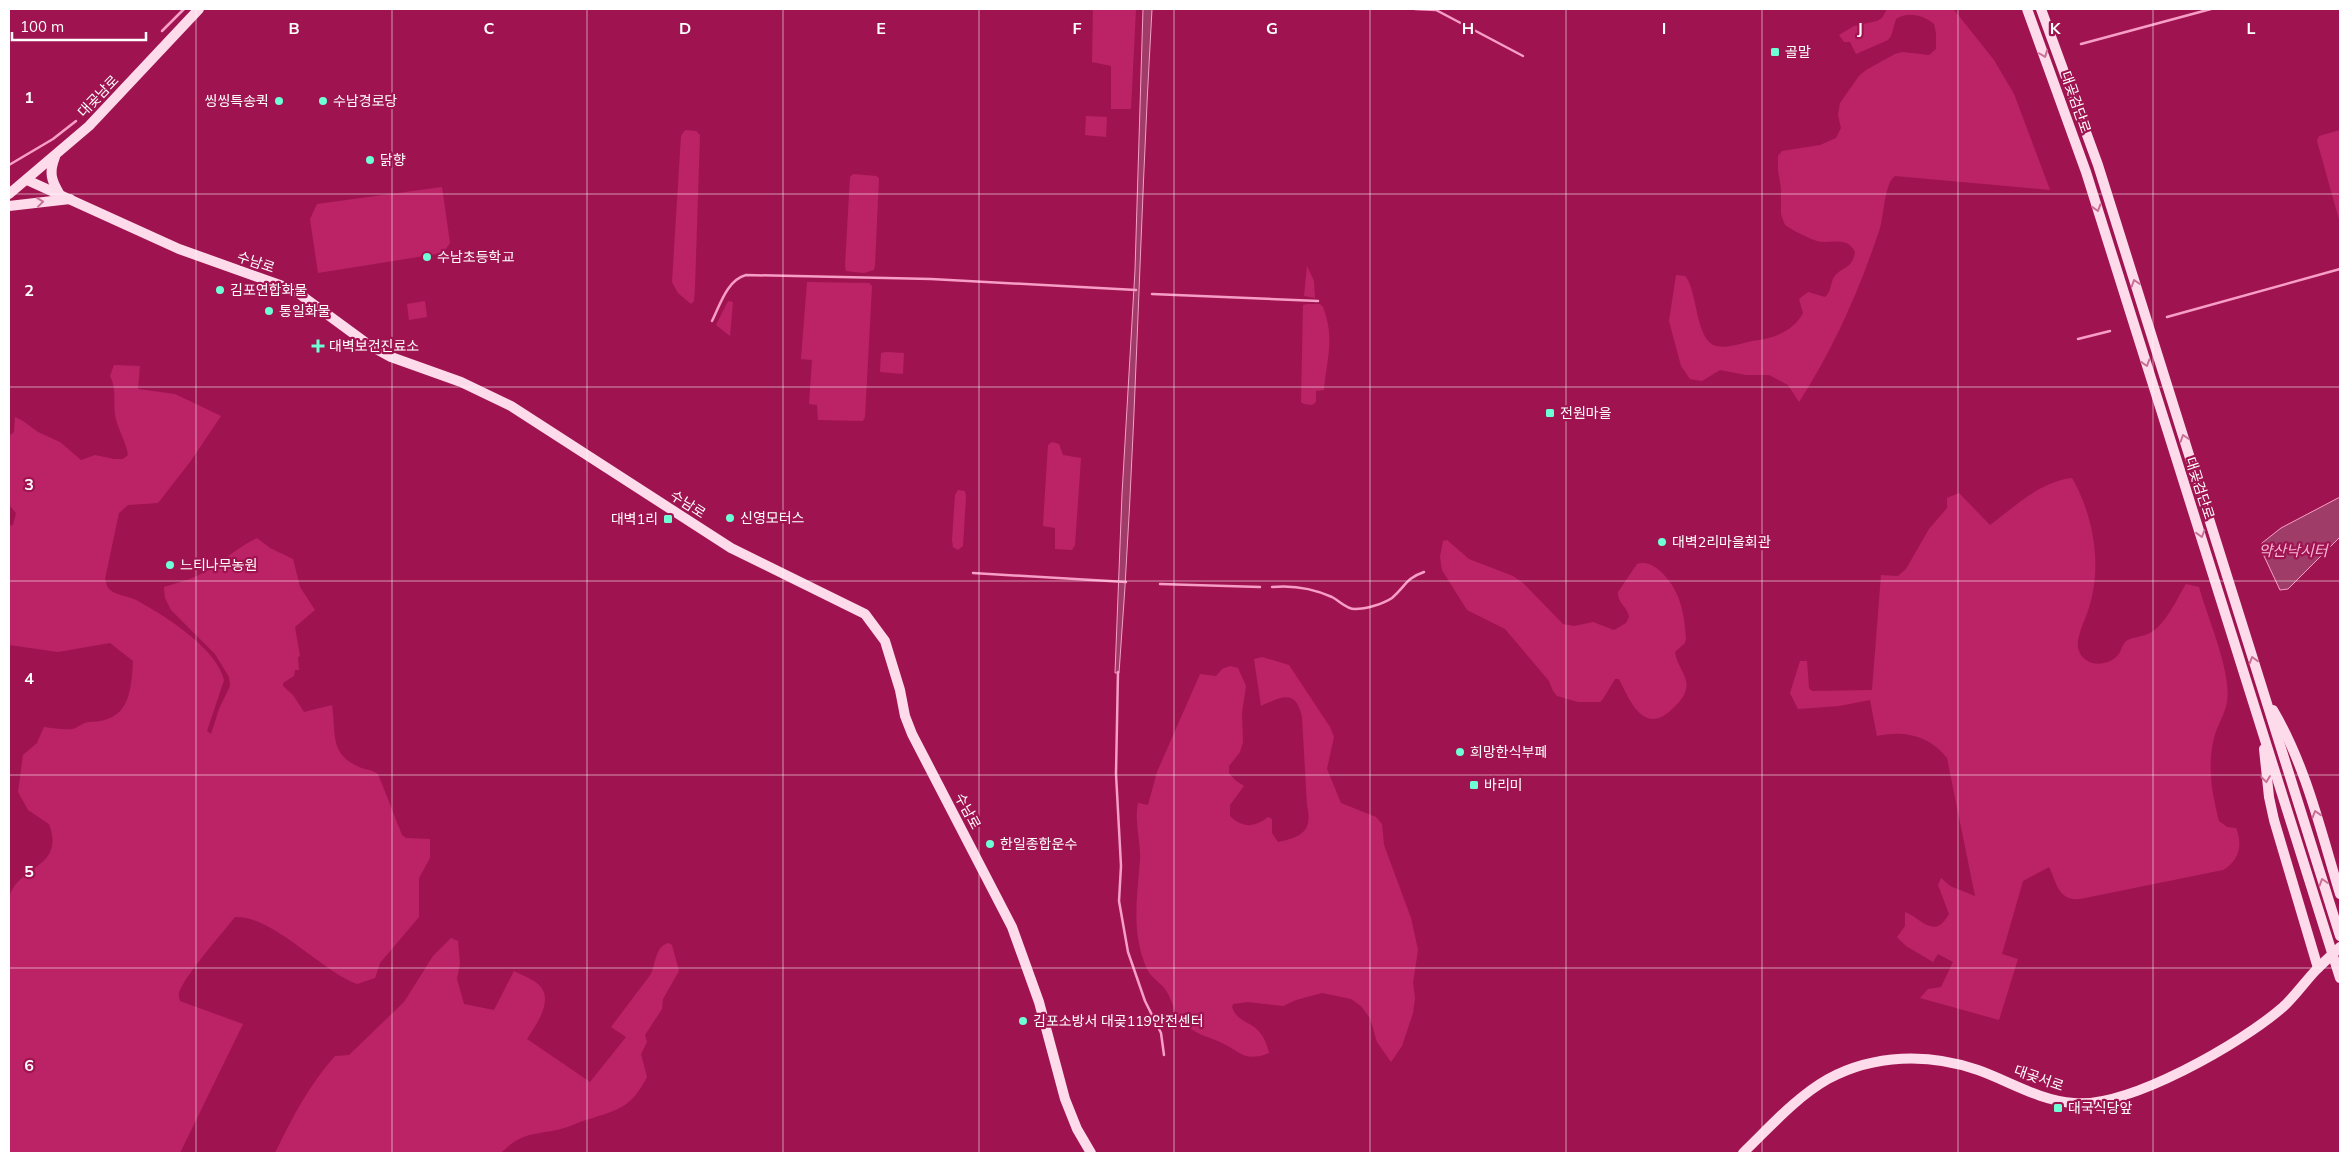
<svg xmlns="http://www.w3.org/2000/svg" width="2349" height="1162" viewBox="0 0 2349 1162" font-family="Mulish,'Noto Sans KR',sans-serif">
  <style>
    .green { fill: #bc2367 }
    .water { fill: #9f3c67; stroke: #f79ec7 }
    .lines { fill: none; stroke-linecap: round; stroke-linejoin: round }
    .stream { stroke: #f79ec7; stroke-width: 2.5 }
    .secondary { stroke: #fddbea; stroke-width: 10 }
    .oneway { stroke: #c96e95 }
    .grid { fill: none; stroke: #fff; stroke-width: 1; stroke-opacity: 0.55 }
    .poi-dot { fill: #6effd5; stroke: #9f1450; stroke-width: 2 }
    .labels { text-anchor: middle; dominant-baseline: central; stroke-width: 4.5; stroke-linejoin: round; paint-order: stroke }
    .poi-label { font-size: 14px; fill: #fff; stroke: #9f1450; text-anchor: start }
    .street-label { font-size: 14px; fill: #fff; stroke: #9f1450 }
    .water-label { font-size: 15px; font-style: italic; fill: #fab8d6; stroke: #9f1450 }
    .grid-label { font-size: 16px; text-anchor: middle; font-weight: bold; fill: #fff; stroke: #9f1450; stroke-width: 4.5; stroke-linejoin: round; paint-order: stroke }
  </style>
  <rect width="100%" height="100%" fill="#9f1450"/>
  <g class="green">
    <path d="M 1093,9 L 1136,9 L 1131,109 L 1111,109 L 1111,66 L 1092,62 Z"/>
    <path d="M 1887,9 L 1952,9 L 1955,11 L 1994,60 L 2014,94 L 2050,190 L 1895,176 C 1884,183 1884,218 1879,231 C 1859,291 1834,348 1799,402 L 1788,385 L 1769,375 L 1746,375 L 1720,370 L 1702,381 L 1690,379 L 1681,366 L 1669,321 L 1676,275 L 1685,276 C 1698,290 1695,342 1717,346 C 1730,349 1746,341 1759,340 C 1776,338 1795,329 1803,313 L 1799,299 L 1808,292 L 1825,297 C 1831,292 1830,286 1833,279 C 1840,266 1852,271 1855,252 C 1847,235 1830,245 1817,241 C 1806,237 1794,231 1785,225 L 1781,214 L 1781,188 L 1778,170 L 1778,156 L 1782,151 L 1820,145 L 1836,138 L 1841,128 L 1838,115 L 1840,103 L 1859,76 L 1866,70 L 1895,54 L 1902,52 L 1929,55 L 1936,49 L 1936,33 L 1934,24 C 1924,15 1908,11 1896,19 L 1891,36 L 1888,40 L 1856,54 L 1850,42 L 1844,42 L 1839,35 L 1854,26 L 1877,21 L 1882,18 Z"/>
    <path d="M 1086,116 L 1107,117 L 1106,137 L 1085,135 Z"/>
    <path d="M 685,130 L 696,131 L 700,135 L 695,287 L 694,301 L 691,304 L 678,293 L 672,282 L 681,136 Z"/>
    <path d="M 2340,130 L 2340,223 L 2317,141 L 2319,136 Z"/>
    <path d="M 853,174 L 876,176 L 879,178 L 875,265 L 874,270 L 864,273 L 846,271 L 845,266 L 850,177 Z"/>
    <path d="M 442,187 L 450,243 L 443,253 L 318,273 L 310,219 L 317,204 Z"/>
    <path d="M 1307,266 L 1314,281 L 1315,298 L 1304,296 Z"/>
    <path d="M 807,282 L 869,283 L 872,286 L 865,417 L 863,421 L 818,420 L 817,405 L 809,404 L 812,360 L 801,359 Z"/>
    <path d="M 425,301 L 427,317 L 409,320 L 407,304 Z"/>
    <path d="M 728,301 L 733,302 L 730,336 L 716,325 Z"/>
    <path d="M 1307,304 L 1320,304 L 1323,307 C 1335,339 1327,357 1324,390 L 1316,391 L 1316,402 L 1312,405 L 1304,404 L 1301,402 L 1303,305 Z"/>
    <path d="M 886,352 L 904,353 L 903,374 L 880,372 L 881,353 Z"/>
    <path d="M 114,365 L 140,366 L 138,389 L 175,394 L 221,416 L 190,462 L 158,503 L 128,505 L 119,513 L 105,579 C 106,582 107,587 109,589 C 115,595 127,596 134,599 C 161,613 217,648 224,680 L 207,731 L 211,734 L 219,709 L 230,686 L 229,677 L 215,654 L 171,610 L 165,598 L 164,587 C 180,582 197,578 211,568 C 227,558 240,546 257,538 L 270,548 L 293,559 L 300,587 L 315,610 L 295,627 L 300,656 L 298,657 L 299,670 L 295,670 L 294,676 L 283,683 L 283,686 L 293,695 L 304,712 L 332,705 C 336,731 329,753 357,766 C 364,770 371,769 378,774 L 402,835 L 406,838 L 430,839 L 430,858 L 419,878 L 419,917 L 380,963 L 375,978 L 357,984 C 323,972 272,915 235,917 C 220,936 190,969 180,990 C 178,994 179,997 180,1001 L 243,1024 L 180,1153 L 9,1153 L 9,898 C 17,865 66,869 49,824 L 28,810 L 18,792 L 23,755 L 37,743 L 44,727 C 52,728 63,730 72,729 C 78,728 83,722 90,722 C 129,721 131,694 133,661 L 110,643 L 58,652 L 9,645 L 9,526 L 13,525 L 16,513 L 9,505 L 9,436 L 14,432 L 15,417 L 23,421 L 38,432 L 60,442 L 81,460 L 95,455 L 114,459 L 123,459 L 128,455 C 126,440 117,429 115,414 C 113,400 117,389 110,376 Z"/>
    <path d="M 1052,442 L 1059,444 L 1063,455 L 1081,458 L 1075,545 L 1072,550 L 1055,549 L 1055,528 L 1043,526 L 1043,524 L 1048,445 Z"/>
    <path d="M 2072,478 C 2093,514 2102,564 2090,604 C 2087,617 2076,635 2078,648 C 2082,665 2102,668 2115,658 C 2121,654 2121,647 2125,642 C 2130,637 2143,637 2150,633 C 2167,623 2176,600 2186,584 L 2199,587 C 2207,617 2232,672 2227,702 C 2225,714 2217,726 2214,738 C 2207,766 2212,794 2219,821 L 2227,827 L 2236,828 C 2243,845 2239,861 2223,870 L 2080,899 C 2058,901 2057,883 2049,867 L 2023,881 L 2002,954 L 2018,959 L 1999,1020 L 1920,998 L 1928,989 L 1941,987 L 1953,962 L 1938,954 L 1933,962 L 1906,946 L 1897,937 L 1905,926 L 1905,912 C 1922,918 1934,941 1949,914 L 1938,885 L 1941,878 L 1950,886 L 1975,896 L 1947,758 C 1929,735 1904,730 1877,736 L 1870,700 L 1839,706 L 1798,709 L 1790,693 L 1800,661 L 1807,661 L 1809,688 L 1812,691 L 1872,690 L 1881,575 L 1898,576 L 1906,569 L 1929,529 L 1947,508 L 1947,498 L 1959,493 L 1990,525 C 2016,506 2039,482 2072,478 Z"/>
    <path d="M 958,490 L 965,491 L 966,497 L 963,546 L 958,550 L 953,547 L 952,540 L 955,495 Z"/>
    <path d="M 1447,540 L 1469,559 L 1513,576 L 1523,583 L 1563,624 L 1574,626 L 1593,622 L 1614,630 L 1626,623 L 1629,617 C 1628,607 1617,603 1618,592 L 1637,564 C 1645,561 1653,565 1659,570 C 1680,589 1684,611 1686,638 L 1685,643 L 1675,652 C 1676,665 1689,676 1686,689 C 1684,699 1676,705 1670,711 C 1643,735 1629,699 1619,679 L 1615,679 L 1603,699 L 1600,702 L 1578,702 L 1557,696 L 1553,691 L 1549,681 L 1505,629 L 1467,610 L 1442,570 L 1440,557 L 1443,541 Z"/>
    <path d="M 1262,657 L 1289,665 L 1330,727 L 1334,737 L 1327,769 L 1341,803 L 1376,817 L 1382,824 L 1384,845 L 1411,918 L 1418,950 L 1413,983 L 1415,998 L 1413,1013 L 1402,1046 L 1391,1062 L 1377,1042 L 1370,1018 L 1361,1006 L 1351,999 L 1322,993 L 1296,1000 L 1283,1006 L 1247,1002 L 1233,1004 L 1232,1007 C 1239,1028 1261,1017 1269,1053 C 1244,1063 1240,1051 1220,1042 C 1203,1035 1186,1031 1176,1013 C 1173,1006 1171,999 1167,992 C 1162,983 1152,979 1147,969 C 1131,933 1137,899 1140,860 C 1141,841 1134,822 1138,803 L 1148,805 L 1157,772 L 1200,674 L 1216,676 L 1222,669 L 1230,666 L 1238,668 L 1246,686 L 1242,713 L 1243,742 L 1240,752 L 1229,766 L 1229,773 L 1235,780 L 1244,786 L 1230,805 L 1230,816 C 1242,828 1255,828 1268,817 L 1272,819 L 1272,833 L 1278,842 C 1302,837 1313,831 1307,805 L 1302,717 C 1296,688 1281,697 1261,706 L 1254,659 Z"/>
    <path d="M 451,938 L 458,941 L 460,963 L 457,979 L 464,1004 L 494,1010 L 514,971 C 521,975 533,979 539,985 C 555,1000 535,1026 527,1039 L 590,1082 L 626,1037 L 611,1027 L 651,974 C 656,963 655,947 668,943 L 672,945 L 679,971 L 663,999 L 662,1009 L 645,1035 L 647,1042 L 641,1054 L 647,1077 C 631,1108 618,1110 586,1120 C 576,1123 567,1128 557,1130 C 531,1135 521,1133 501,1153 L 275,1153 C 292,1118 309,1085 335,1056 L 349,1055 L 404,1002 L 433,956 Z"/>
  </g>
  <g class="water">
    <path d="M 1143,9 L 1152,9 C 1139,230 1136,452 1119,673 L 1115,673 L 1122,494 L 1135,270 Z"/>
    <path d="M 2340,497 L 2340,537 L 2288,589 L 2280,590 L 2264,556 L 2262,543 L 2281,528 Z"/>
  </g>
  <g class="lines">
    <g class="stream">
      <path d="M 1415,9 L 1436,10 L 1523,56"/>
      <path d="M 162,31 L 184,9"/>
      <path d="M 2081,44 L 2211,9"/>
      <path d="M 9,165 L 53,139 L 76,121"/>
      <path d="M 1152,294 L 1318,301"/>
      <path d="M 2167,317 L 2340,269"/>
      <path d="M 712,321 C 720,305 727,280 746,275 L 931,279 L 1136,290"/>
      <path d="M 2078,339 L 2110,331"/>
      <path d="M 973,573 L 1126,582"/>
      <path d="M 1160,584 L 1260,587"/>
      <path d="M 1272,587 C 1293,585 1312,588 1332,597 C 1340,601 1346,609 1355,609 C 1366,609 1383,604 1392,598 C 1405,587 1406,578 1424,572"/>
      <path d="M 1118,672 L 1116,774 L 1121,866 L 1119,901 L 1128,952 L 1145,1001 L 1161,1033 L 1164,1055"/>
    </g>
    <g class="secondary">
      <path d="M 2027,9 L 2086,172 L 2340,978"/>
      <path d="M 2041,9 L 2098,165 L 2340,936"/>
      <path d="M 55,157 C 49,172 51,180 59,193"/>
      <path d="M 27,180 L 179,249 L 294,290 L 369,345 L 391,357 L 461,382 L 511,406 L 731,548 L 865,614 L 885,641 L 900,690 L 905,716 L 912,734 L 1012,927 L 1039,1002 L 1065,1099 L 1077,1129 L 1091,1153"/>
      <path d="M 9,194 L 89,126 L 199,9"/>
      <path d="M 9,206 L 70,199"/>
      <path d="M 2273,710 C 2306,766 2321,832 2340,894"/>
      <path d="M 2264,749 L 2269,797 L 2274,820 L 2318,968"/>
      <path d="M 1743,1153 C 1769,1128 1796,1097 1828,1079 C 1874,1054 1929,1053 1978,1070 C 2009,1081 2040,1101 2074,1103 C 2129,1108 2242,1043 2283,1007 C 2296,995 2306,980 2318,968 C 2325,961 2333,954 2340,947"/>
    </g>
  </g>
  <defs><path id="oneway-chevron" d="M-2-3.5L2.5 0L-2 3.5" fill="none" stroke-width="1.6" stroke-linecap="round" stroke-linejoin="round" transform="scale(1.25)"/></defs>
  <g class="oneway">
    <use href="#oneway-chevron" transform="translate(2044 54) rotate(69)"/>
    <use href="#oneway-chevron" transform="translate(40 202) rotate(-7)"/>
    <use href="#oneway-chevron" transform="translate(2097 208) rotate(73)"/>
    <use href="#oneway-chevron" transform="translate(2135 283) rotate(-108)"/>
    <use href="#oneway-chevron" transform="translate(2146 363) rotate(73)"/>
    <use href="#oneway-chevron" transform="translate(2184 438) rotate(-108)"/>
    <use href="#oneway-chevron" transform="translate(2201 534) rotate(73)"/>
    <use href="#oneway-chevron" transform="translate(2253 660) rotate(-107)"/>
    <use href="#oneway-chevron" transform="translate(2266 779) rotate(83)"/>
    <use href="#oneway-chevron" transform="translate(2316 814) rotate(-107)"/>
    <use href="#oneway-chevron" transform="translate(2323 882) rotate(-108)"/>
  </g>
  <path class="grid" d="M 196,9 L 196,1153M 392,9 L 392,1153M 587,9 L 587,1153M 783,9 L 783,1153M 979,9 L 979,1153M 1174,9 L 1174,1153M 1370,9 L 1370,1153M 1566,9 L 1566,1153M 1762,9 L 1762,1153M 1958,9 L 1958,1153M 2153,9 L 2153,1153M 9,194 L 2340,194M 9,387 L 2340,387M 9,581 L 2340,581M 9,775 L 2340,775M 9,968 L 2340,968"/>
  <g class="poi-dot">
    <rect x="1770" y="47" width="10" height="10" rx="2.5"/>
    <circle cx="279" cy="101" r="5"/>
    <circle cx="323" cy="101" r="5"/>
    <circle cx="370" cy="160" r="5"/>
    <circle cx="427" cy="257" r="5"/>
    <circle cx="220" cy="290" r="5"/>
    <circle cx="269" cy="311" r="5"/>
    <path d="M315.5 338.5h5v5h5v5h-5v5h-5v-5h-5v-5h5z"/>
    <rect x="1545" y="408" width="10" height="10" rx="2.5"/>
    <circle cx="730" cy="518" r="5"/>
    <rect x="663" y="514" width="10" height="10" rx="2.5"/>
    <circle cx="1662" cy="542" r="5"/>
    <circle cx="170" cy="565" r="5"/>
    <circle cx="1460" cy="752" r="5"/>
    <rect x="1469" y="780" width="10" height="10" rx="2.5"/>
    <circle cx="990" cy="844" r="5"/>
    <circle cx="1023" cy="1021" r="5"/>
    <rect x="2053" y="1103" width="10" height="10" rx="2.5"/>
  </g>
  <g class="labels">
    <g class="poi-label">
      <text x="1785" y="52">골말</text>
      <text x="269" y="101" text-anchor="end">씽씽특송퀵</text>
      <text x="333" y="101">수남경로당</text>
      <text x="380" y="160">닭향</text>
      <text x="437" y="257">수남초등학교</text>
      <text x="230" y="290">김포연합화물</text>
      <text x="279" y="311">통일화물</text>
      <text x="329" y="346">대벽보건진료소</text>
      <text x="1560" y="413">전원마을</text>
      <text x="740" y="518">신영모터스</text>
      <text x="658" y="519" text-anchor="end">대벽1리</text>
      <text x="1672" y="542">대벽2리마을회관</text>
      <text x="180" y="565">느티나무농원</text>
      <text x="1470" y="752">희망한식부페</text>
      <text x="1484" y="785">바리미</text>
      <text x="1000" y="844">한일종합운수</text>
      <text x="1033" y="1021">김포소방서 대곶119안전센터</text>
      <text x="2068" y="1108">대국식당앞</text>
    </g>
    <g class="street-label">
      <text transform="translate(98 96) rotate(-46)">대곶남로</text>
      <text transform="translate(2076 102) rotate(71)">대곶검단로</text>
      <text transform="translate(256 262) rotate(19)">수남로</text>
      <text transform="translate(2200 488) rotate(72)">대곶검단로</text>
      <text transform="translate(688 504) rotate(33)">수남로</text>
      <text transform="translate(968 811) rotate(62)">수남로</text>
      <text transform="translate(2039 1078) rotate(19)">대곶서로</text>
    </g>
    <g class="water-label">
      <text x="2293" y="550">약산낙시터</text>
    </g>
  </g>
  <g class="grid-label">
    <text x="294" y="34">B</text>
    <text x="489" y="34">C</text>
    <text x="685" y="34">D</text>
    <text x="881" y="34">E</text>
    <text x="1077" y="34">F</text>
    <text x="1272" y="34">G</text>
    <text x="1468" y="34">H</text>
    <text x="1664" y="34">I</text>
    <text x="1860" y="34">J</text>
    <text x="2055" y="34">K</text>
    <text x="2251" y="34">L</text>
    <text x="29" y="103">1</text>
    <text x="29" y="296">2</text>
    <text x="29" y="490">3</text>
    <text x="29" y="684">4</text>
    <text x="29" y="877">5</text>
    <text x="29" y="1071">6</text>
  </g>
  <rect width="2349" height="1162" fill="none" stroke="#ffffff" stroke-width="20"/>
  <path d="M12 32v8h134v-8" fill="none" stroke="#ffffff" stroke-width="2.5"/>
  <text x="20" y="32" font-size="15" fill="#ffffff" stroke="#9f1450" stroke-width="4" paint-order="stroke">100 m</text>
</svg>
